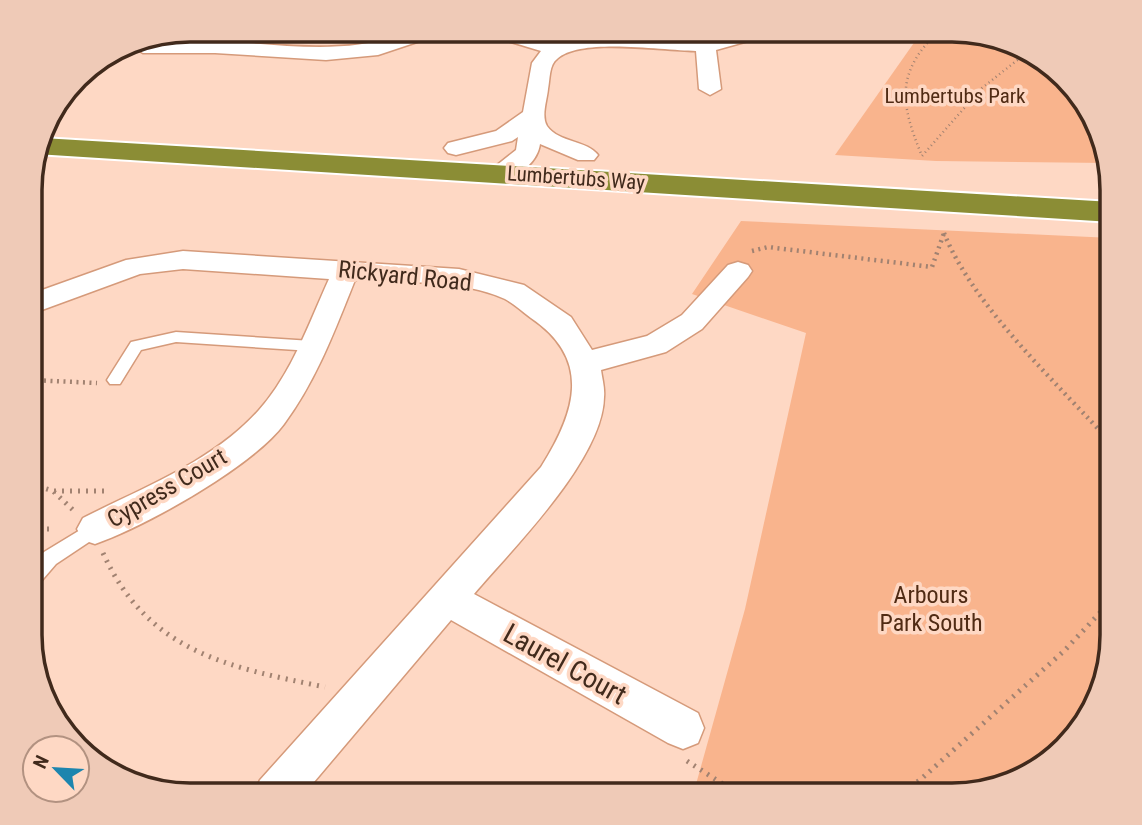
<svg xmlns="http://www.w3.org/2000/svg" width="1142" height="825" viewBox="0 0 1142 825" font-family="'Roboto Condensed',sans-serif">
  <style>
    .green { fill: #f9b48d }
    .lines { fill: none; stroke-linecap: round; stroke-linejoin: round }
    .lane-casing { stroke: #d59a7a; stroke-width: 3 }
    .street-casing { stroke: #d59a7a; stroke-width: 3 }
    .highway-casing { stroke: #fff; stroke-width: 4 }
    .path-far2 { stroke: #a18271; stroke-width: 2.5; stroke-dasharray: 1 3.5; stroke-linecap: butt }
    .path-far1 { stroke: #a18271; stroke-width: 4.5; stroke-dasharray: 2 4.5; stroke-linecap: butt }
    .path { stroke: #a18271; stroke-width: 5; stroke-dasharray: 2 6; stroke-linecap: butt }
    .lane { fill: #fff; fill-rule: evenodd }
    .street { fill: #fff; fill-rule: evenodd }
    .highway { fill: #8b8d35; fill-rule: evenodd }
    .labels { text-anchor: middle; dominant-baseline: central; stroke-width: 7; stroke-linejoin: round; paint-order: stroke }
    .far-park-label { font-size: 21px; fill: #502b14; stroke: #fed8c4 }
    .far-street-label { font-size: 21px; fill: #412a1c; stroke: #fed8c4 }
    .street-label { font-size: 24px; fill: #412a1c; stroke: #fed8c4 }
    .park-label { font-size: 24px; fill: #502b14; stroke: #fed8c4 }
    .near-street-label { font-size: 28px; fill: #412a1c; stroke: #fed8c4 }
    .rim { fill: none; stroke: #412a1c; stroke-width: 3.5 }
  </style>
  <rect width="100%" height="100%" fill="#fed8c4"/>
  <g class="green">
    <path d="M 923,30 L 962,30 L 1050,63 L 1096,119 L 1107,163 L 936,161 L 835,155 Z"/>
    <path d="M 741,221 L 1112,238 L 1112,645 L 1079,733 L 1022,779 L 952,795 L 693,795 L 745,609 L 806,333 L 692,294 Z"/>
  </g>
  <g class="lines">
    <g class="lane-casing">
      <g id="lane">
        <path d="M 176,332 L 312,341 L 319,346 L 312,351 L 176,342 L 141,350 L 120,384 L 110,384 L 107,380 L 131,342 Z"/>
        <path d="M 95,521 L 101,524 L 104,529 L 101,534 L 56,564 L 37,586 L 31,588 L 31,567 L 44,552 Z"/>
      </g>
    </g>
    <g class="street-casing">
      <g id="street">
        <path d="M 738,32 L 769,32 L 759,38 L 716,50 L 721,89 L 710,95 L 699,89 L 696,51 C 664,51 581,37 557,59 C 549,65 550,79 548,89 C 547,100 541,116 547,126 C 559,143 587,140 598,155 L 594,160 L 578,160 L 540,144 C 537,165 512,183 490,178 L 487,173 L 516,150 L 518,137 L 512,141 L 456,155 L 448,153 L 444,148 L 448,143 L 496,131 L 523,112 L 532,63 L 541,51 L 501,39 L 498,35 L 528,34 L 557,43 L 614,36 L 702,39 Z"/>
        <path d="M 397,36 L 426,36 L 423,40 L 378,55 L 326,60 L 215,53 L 143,53 L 133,47 L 143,41 C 168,41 194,40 219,41 C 278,44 340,55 397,36 Z"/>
        <path d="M 183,251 L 459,269 L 524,285 L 571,317 L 592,350 L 647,336 L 682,315 L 728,265 L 738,262 L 748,265 L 752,271 L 748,277 L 702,329 L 666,352 L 601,370 C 602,378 605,388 604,397 C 603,459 514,547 474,594 L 698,713 L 704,728 L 698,743 L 683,749 L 668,743 L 451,620 L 303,795 L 253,795 L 260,780 L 541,467 C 575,413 593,360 531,318 C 523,312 514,304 505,299 C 461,279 402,283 355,280 C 335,330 316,381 284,424 C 252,467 146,526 95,544 L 83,540 L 77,529 L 83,518 C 142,488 214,461 259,410 C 292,373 309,323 329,279 L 183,269 L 140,274 L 31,314 L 31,294 L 126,260 Z"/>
      </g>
    </g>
    <g class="highway-casing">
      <path id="highway" d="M 42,138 L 1112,202 L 1112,222 L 36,154 Z"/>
    </g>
    <path class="path-far2" d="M 940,30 C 895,72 900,103 922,156 L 982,88 L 1025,54"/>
    <g class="path-far1">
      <path d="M 944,233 C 973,306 1058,384 1112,444"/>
      <path d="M 752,251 L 768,247 L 932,267 L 944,233"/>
      <path d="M 31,380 L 97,383"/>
    </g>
    <g class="path">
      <path d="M 31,484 L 53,491 L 74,511"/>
      <path d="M 54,491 L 104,491"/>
      <path d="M 31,529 L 51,529"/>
      <path d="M 103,553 C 148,652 227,667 325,687"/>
      <path d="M 687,761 L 740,795"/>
      <path d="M 897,795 L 920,780 L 1064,651 L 1112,600"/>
    </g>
    <use href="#lane" class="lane"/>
    <use href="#street" class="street"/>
    <use href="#highway" class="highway"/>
  </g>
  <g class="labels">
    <g class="far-park-label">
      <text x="955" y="96">Lumbertubs Park</text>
    </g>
    <g class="far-street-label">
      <text transform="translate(576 178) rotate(4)">Lumbertubs Way</text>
    </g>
    <g class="street-label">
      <text transform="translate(405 276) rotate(6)">Rickyard Road</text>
      <text transform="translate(167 488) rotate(-30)">Cypress Court</text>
    </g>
    <g class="park-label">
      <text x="931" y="595">Arbours<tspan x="931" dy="28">Park South</tspan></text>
    </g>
    <g class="near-street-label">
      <text transform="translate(565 664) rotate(29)">Laurel Court</text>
    </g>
  </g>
  <path d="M0 0H1142V825H0ZM190 42H952A148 148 0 0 1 1100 190V635A148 148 0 0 1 952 783H190A148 148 0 0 1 42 635V190A148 148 0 0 1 190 42Z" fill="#efcab7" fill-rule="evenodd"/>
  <path class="rim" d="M190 42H952A148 148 0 0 1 1100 190V635A148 148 0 0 1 952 783H190A148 148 0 0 1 42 635V190A148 148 0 0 1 190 42Z"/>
  <g transform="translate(56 769) rotate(295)"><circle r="33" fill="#fed8c4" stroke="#b29281" stroke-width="2"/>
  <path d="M0-5L12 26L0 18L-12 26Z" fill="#1d85ae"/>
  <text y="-10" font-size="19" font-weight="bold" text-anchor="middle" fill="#412a1c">N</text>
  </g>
</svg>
